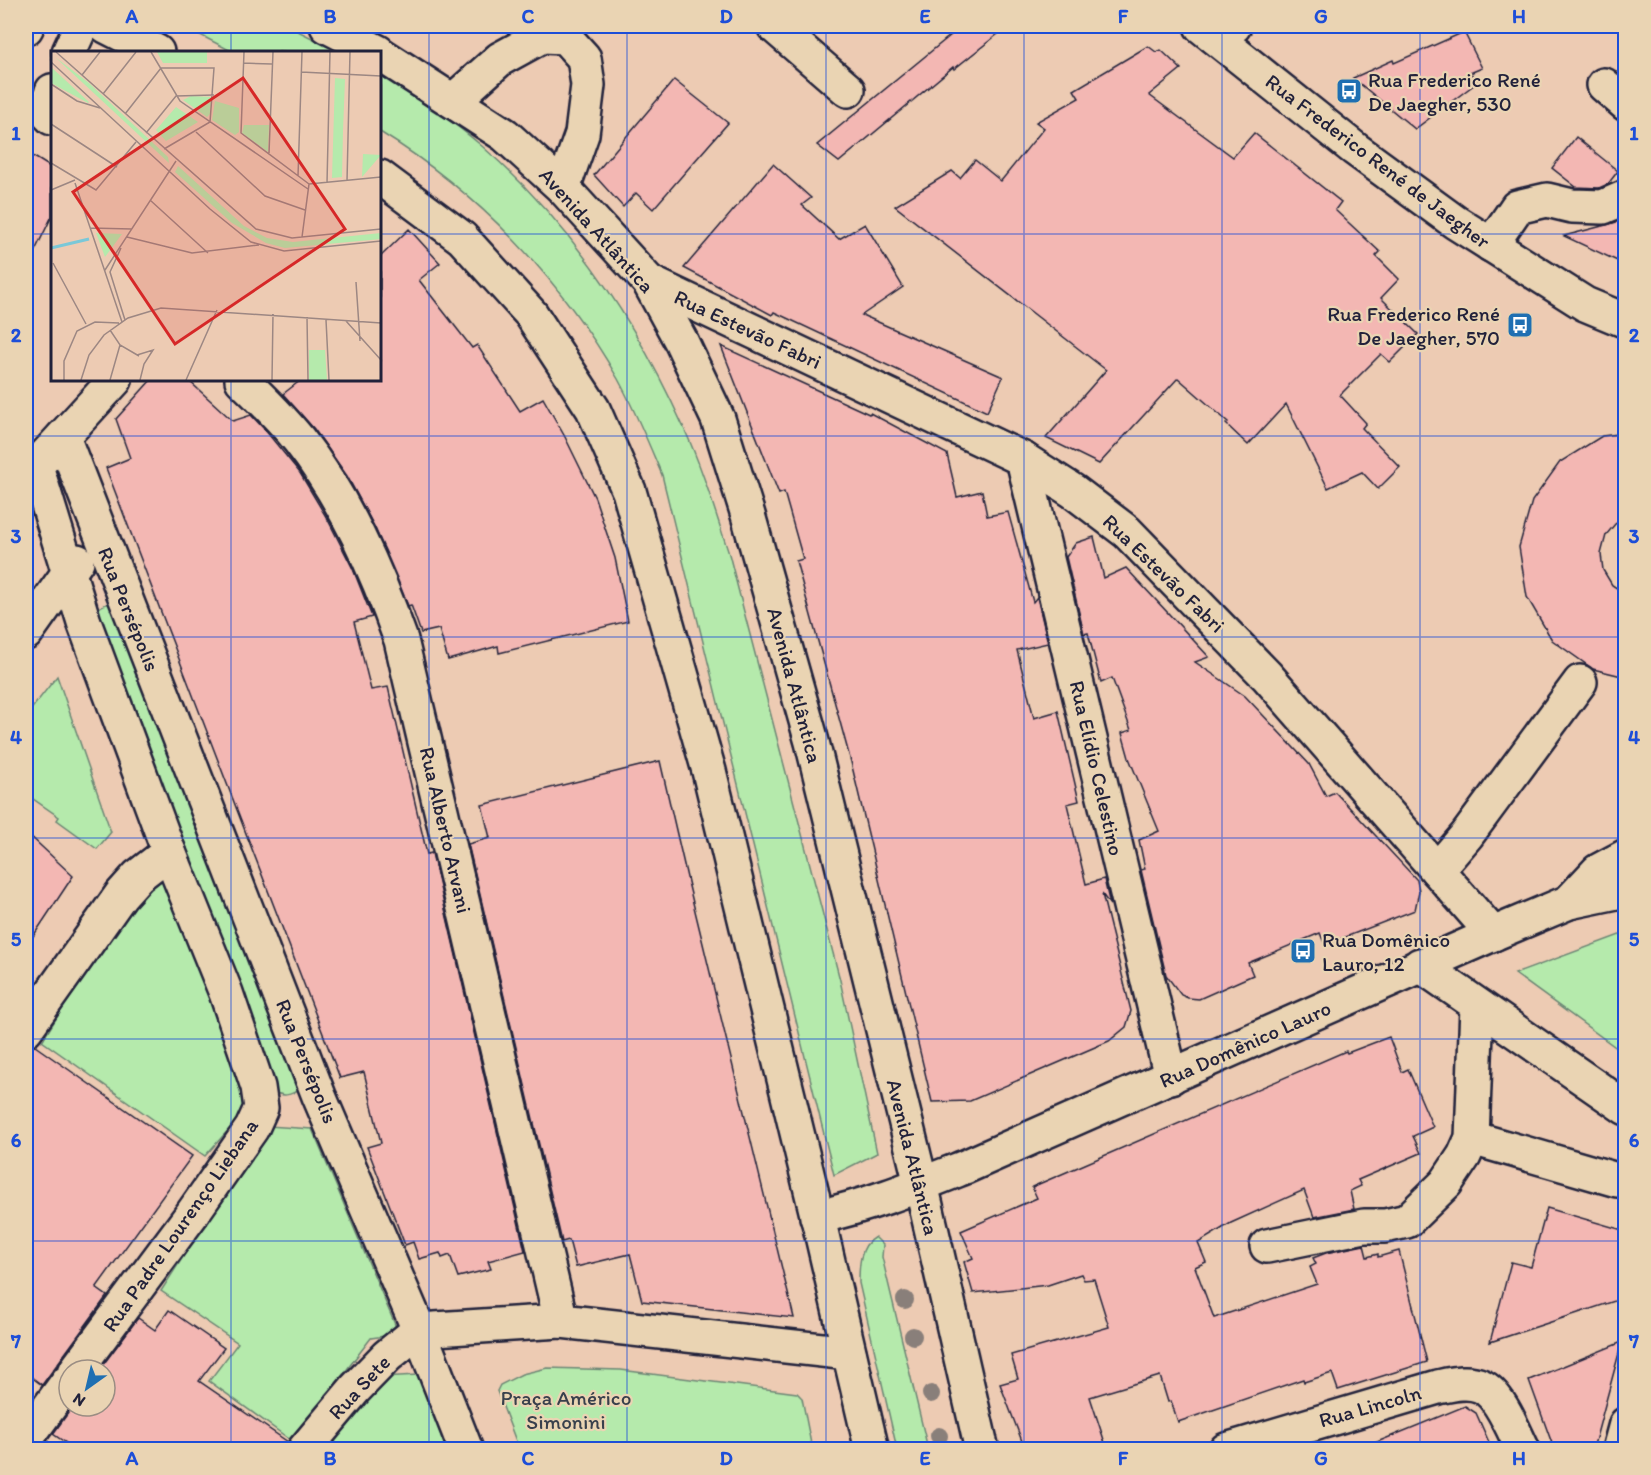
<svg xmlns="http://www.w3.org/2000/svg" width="1651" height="1475" viewBox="0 0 1651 1475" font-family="Itim,sans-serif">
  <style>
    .green { fill: #b5eaac; stroke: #6c8674; stroke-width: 1.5 }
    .building { fill: #f3b7b3; stroke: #22223b; stroke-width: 1.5 }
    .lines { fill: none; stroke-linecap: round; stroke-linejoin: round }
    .minor-casing { stroke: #22223b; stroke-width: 38 }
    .major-casing { stroke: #22223b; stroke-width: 38 }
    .minor { stroke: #ead4b3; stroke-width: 33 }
    .major { stroke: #ead4b3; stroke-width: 33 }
    .tree { fill: #897f7a }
    .grid { fill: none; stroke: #1d4ed8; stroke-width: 1.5; stroke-opacity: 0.55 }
    .labels { text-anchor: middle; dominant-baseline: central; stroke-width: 4.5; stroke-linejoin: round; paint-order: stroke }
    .poi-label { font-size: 21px; fill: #22223b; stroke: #ead4b3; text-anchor: start }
    .street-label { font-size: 21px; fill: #22223b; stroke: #ead4b3 }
    .park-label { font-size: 21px; fill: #38404c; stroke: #ead4b3 }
    .inset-river { fill: none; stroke: #7ac8d8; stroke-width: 3 }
    .inset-road { fill: none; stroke: #9c8783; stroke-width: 1.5 }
    .view { fill: #d62828; fill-opacity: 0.15; stroke: #d62828; stroke-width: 3 }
    .inset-edge { fill: none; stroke: #22223b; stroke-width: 3 }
    .neatline { fill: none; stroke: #1d4ed8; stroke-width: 2 }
    .grid-label { font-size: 20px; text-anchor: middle; font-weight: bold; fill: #1d4ed8 }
  </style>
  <rect width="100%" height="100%" fill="#edcbb3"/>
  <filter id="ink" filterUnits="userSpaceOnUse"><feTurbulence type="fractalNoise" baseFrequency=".0167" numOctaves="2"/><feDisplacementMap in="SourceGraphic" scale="12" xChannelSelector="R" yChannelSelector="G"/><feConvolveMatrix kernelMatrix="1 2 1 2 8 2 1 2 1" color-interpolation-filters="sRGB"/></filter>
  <g filter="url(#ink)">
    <g class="green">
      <path d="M 183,26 L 288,26 L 340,52 L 233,52 Z"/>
      <path d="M 380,73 C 415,96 451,119 483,147 C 571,224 635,320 683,426 C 702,467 715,511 729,554 L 840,980 L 877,1153 L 834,1175 L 662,475 C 648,442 635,410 618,379 C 560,278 479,193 380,132 Z"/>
      <path d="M 113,603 L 301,1087 C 291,1097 282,1097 270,1090 L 94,614 C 99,606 104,604 113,603 Z"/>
      <path d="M 57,676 L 111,832 L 97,849 L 57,820 L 59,817 L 26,794 L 26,716 Z"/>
      <path d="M 165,867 L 254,1108 L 230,1128 L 205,1156 L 42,1041 L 129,903 Z"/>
      <path d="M 1625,933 L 1626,933 L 1625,1054 L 1515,974 Z"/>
      <path d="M 268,1126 L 312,1129 L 399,1334 L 371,1338 L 292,1441 L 209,1381 L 238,1343 L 161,1291 Z"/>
      <path d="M 875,1237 L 883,1245 L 882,1257 L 928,1449 L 897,1449 L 859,1283 C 859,1267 859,1246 875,1237 Z"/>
      <path d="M 547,1368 L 621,1370 L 797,1393 L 802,1398 L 812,1449 L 519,1449 L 497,1391 L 500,1385 L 522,1374 Z"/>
      <path d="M 419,1375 L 446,1449 L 322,1450 L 380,1377 Z"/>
    </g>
    <g class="building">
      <path d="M 962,26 L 1008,26 L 954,69 L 953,67 L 839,162 L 817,145 Z"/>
      <path d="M 1464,32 L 1482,68 L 1470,73 L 1479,81 L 1415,129 L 1353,78 L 1393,60 L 1394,63 Z"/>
      <path d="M 1148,46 L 1156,52 L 1161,50 L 1181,69 L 1149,95 L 1233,157 L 1254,133 L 1341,202 L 1335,210 L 1380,252 L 1376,256 L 1399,279 L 1381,298 L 1418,334 L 1390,362 L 1381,354 L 1340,395 L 1366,423 L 1362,428 L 1400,467 L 1378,489 L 1362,472 L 1328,488 L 1286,404 L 1248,445 L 1226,424 L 1228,422 L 1178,378 L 1099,464 L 1046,438 L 1106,370 L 895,206 L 952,171 L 960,178 L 975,160 L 1001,181 L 1044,128 L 1036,122 L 1079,98 L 1074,90 Z"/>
      <path d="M 674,80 L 728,123 L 653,209 L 636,193 L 623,207 L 594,175 Z"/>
      <path d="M 1576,137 L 1618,171 L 1608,184 L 1599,188 L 1576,187 L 1552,168 Z"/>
      <path d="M 26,152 L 52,168 L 52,216 L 26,269 Z"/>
      <path d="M 773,164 L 811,198 L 802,205 L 839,239 L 865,224 L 903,287 L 862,315 L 1003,377 L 987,412 L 774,312 L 772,315 L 684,268 Z"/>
      <path d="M 1626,219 L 1626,265 L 1564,236 L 1610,224 Z"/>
      <path d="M 409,229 L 440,263 L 419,280 L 472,348 L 477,345 L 520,411 L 543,398 L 565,437 L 595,498 L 615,558 L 628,621 L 499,653 L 498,646 L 448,660 L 439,629 L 421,633 L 411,605 L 408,606 L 375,528 L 347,476 L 314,429 L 283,394 L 301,380 L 380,380 L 380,257 Z"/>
      <path d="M 721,346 L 869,414 L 870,413 L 947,454 L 957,497 L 982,491 L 987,516 L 1008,512 L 1033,602 L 1037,597 L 1048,643 L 1017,650 L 1034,718 L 1058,711 L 1079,801 L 1067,804 L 1086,884 L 1104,879 L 1110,905 L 1102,894 L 1131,1011 L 1126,1027 L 1109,1041 L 970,1101 L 932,1102 L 851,762 L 796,561 L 803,559 L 784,492 L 779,494 Z"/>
      <path d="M 151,380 L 188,380 L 233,421 L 251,415 L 265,430 L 300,473 L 328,520 L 353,569 L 372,617 L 354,622 L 371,690 L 388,687 L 427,854 L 432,853 L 525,1251 L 488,1261 L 491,1269 L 458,1277 L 450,1255 L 442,1258 L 440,1253 L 419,1259 L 413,1242 L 405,1245 L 367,1147 L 381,1143 L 364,1072 L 340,1078 L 166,625 L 106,468 L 130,458 L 116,419 Z"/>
      <path d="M 1626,433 L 1626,517 L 1615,524 L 1606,535 L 1601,554 L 1603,570 L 1612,585 L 1626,594 L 1626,677 L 1593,669 L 1552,640 L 1527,597 L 1519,547 L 1532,501 L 1560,462 L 1602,436 Z"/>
      <path d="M 1094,537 L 1104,578 L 1126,568 L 1209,657 L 1195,662 L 1245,696 L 1309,764 L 1326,796 L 1335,792 L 1417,880 L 1419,891 L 1415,910 L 1325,945 L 1320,933 L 1248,963 L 1253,975 L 1199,999 L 1188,998 L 1181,995 L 1166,975 L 1141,870 L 1145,869 L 1139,840 L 1159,831 L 1129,758 L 1122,733 L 1131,730 L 1112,678 L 1101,683 L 1088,633 L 1084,634 L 1066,557 L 1076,543 Z"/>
      <path d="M 660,761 L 688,882 L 794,1318 L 642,1301 L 630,1254 L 576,1267 L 569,1240 L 562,1242 L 468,844 L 490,838 L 482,805 Z"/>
      <path d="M 26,832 L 73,876 L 26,947 Z"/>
      <path d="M 1389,1037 L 1402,1072 L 1408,1069 L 1433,1127 L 1413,1136 L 1421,1153 L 1358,1180 L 1361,1186 L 1350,1191 L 1354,1209 L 1314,1217 L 1304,1190 L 1231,1223 L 1198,1243 L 1206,1262 L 1195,1267 L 1214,1318 L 1317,1284 L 1310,1267 L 1316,1264 L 1313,1258 L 1326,1253 L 1364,1245 L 1367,1257 L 1378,1254 L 1378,1257 L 1399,1251 L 1427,1362 L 1338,1390 L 1332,1373 L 1304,1382 L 1303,1379 L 1178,1422 L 1171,1401 L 1168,1402 L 1160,1376 L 1090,1397 L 1107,1449 L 1025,1449 L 1000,1384 L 1018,1379 L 1011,1355 L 1109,1327 L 1094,1279 L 1084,1280 L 1081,1274 L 1048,1285 L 973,1293 L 964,1262 L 973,1258 L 961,1231 L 1037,1198 L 1032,1187 L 1346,1051 L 1347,1053 Z"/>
      <path d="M 35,1046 L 192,1156 L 96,1288 L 107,1296 L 42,1385 L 26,1373 L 26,1048 Z"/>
      <path d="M 1547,1208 L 1626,1231 L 1626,1281 L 1621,1299 L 1490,1342 L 1511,1262 L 1531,1267 Z"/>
      <path d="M 169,1310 L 224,1348 L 199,1381 L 288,1442 L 286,1449 L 75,1449 L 53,1434 L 73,1406 L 105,1406 L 105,1370 L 99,1370 L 138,1318 L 155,1330 Z"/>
      <path d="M 1622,1342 L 1593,1449 L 1554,1449 L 1529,1380 Z"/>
      <path d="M 1465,1406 L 1476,1413 L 1492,1449 L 1360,1449 Z"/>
    </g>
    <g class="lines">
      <g class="minor-casing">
        <g id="minor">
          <path d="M 774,26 L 848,90"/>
          <path d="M 26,28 L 27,26"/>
          <path d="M 1215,37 L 1234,26"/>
          <path d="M 69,52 L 81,26"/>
          <path d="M 1604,85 L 1626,104"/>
          <path d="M 52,91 L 46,112 L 52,118"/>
          <path d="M 453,101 L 500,59 L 542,36 L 565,37 L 584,58 L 588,85 L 582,134 L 563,188"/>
          <path d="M 1491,245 L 1517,207 L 1547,200 L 1572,206 L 1603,207 L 1626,197"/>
          <path d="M 649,282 L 1023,459 L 1073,491 L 1127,532 L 1267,676 L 1493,934"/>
          <path d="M 242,380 C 262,399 282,419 299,440 C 345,499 376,569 401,640 L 561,1321"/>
          <path d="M 63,437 L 319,1096 L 419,1330 L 466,1450"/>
          <path d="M 1023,459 L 1171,1077"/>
          <path d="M 26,633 L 77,561"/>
          <path d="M 1437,870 L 1467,835 L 1580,682"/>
          <path d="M 1569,902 L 1598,871 L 1626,856"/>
          <path d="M 1420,965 L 1626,1108"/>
          <path d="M 26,1029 L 121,895 L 138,876 L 169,852"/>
          <path d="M 1472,1138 L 1617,1180"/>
          <path d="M 817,1217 C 868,1206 917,1186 965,1167 L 1493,934 L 1569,902 L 1626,890"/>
          <path d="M 1267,1246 L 1364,1226 L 1385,1226 L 1407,1221 L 1446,1183 L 1464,1156 L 1472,1138 L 1477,1006"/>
          <path d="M 76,1370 L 192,1214 L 252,1128 L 261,1108 L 258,1087 L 226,993 L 169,852 L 84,622 L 36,466 L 115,380"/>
          <path d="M 26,1439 L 69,1380"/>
          <path d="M 304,1450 L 355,1389 L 387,1356 L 419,1330 L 561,1321 L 849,1353"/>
          <path d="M 1226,1450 L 1438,1387 C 1452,1384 1468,1380 1481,1386 C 1500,1394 1514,1432 1523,1450"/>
          <path d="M 1619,1450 L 1626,1424"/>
        </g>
      </g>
      <g class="major-casing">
        <g id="major">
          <path d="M 106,26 L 157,52"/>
          <path d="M 327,26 L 378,52"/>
          <path d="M 1201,26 L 1355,149 L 1455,222 L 1585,304 L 1626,321"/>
          <path d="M 380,54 L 505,135 L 563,188 L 649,282 L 681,341 L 718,419 L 748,515 L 812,742 L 921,1184 L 982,1450"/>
          <path d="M 380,177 L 462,238 L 531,314 L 593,409 L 629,491 L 709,771 L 820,1227 L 872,1450"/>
        </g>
      </g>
      <use href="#minor" class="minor"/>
      <use href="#major" class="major"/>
    </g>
    <g class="tree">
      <circle cx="905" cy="1300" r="9"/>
      <circle cx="913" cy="1336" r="9"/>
      <circle cx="931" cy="1394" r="9"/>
      <circle cx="939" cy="1436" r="9"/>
    </g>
  </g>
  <path class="grid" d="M 231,26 L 231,52M 429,26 L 429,1450M 627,26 L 627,1450M 826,26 L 826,1450M 1024,26 L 1024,1450M 1222,26 L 1222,1450M 1420,26 L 1420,1450M 26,234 L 52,234M 380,234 L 1626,234M 231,380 L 231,1450M 26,436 L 1626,436M 26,637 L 1626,637M 26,838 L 1626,838M 26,1039 L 1626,1039M 26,1241 L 1626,1241"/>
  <defs>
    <g id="bus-square" transform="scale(1.35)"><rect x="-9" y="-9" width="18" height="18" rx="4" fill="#1f6fb2" stroke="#ead4b3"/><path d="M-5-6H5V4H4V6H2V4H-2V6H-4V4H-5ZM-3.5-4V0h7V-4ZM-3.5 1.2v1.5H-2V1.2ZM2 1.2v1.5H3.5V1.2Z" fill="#fff"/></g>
  </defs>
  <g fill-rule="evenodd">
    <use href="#bus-square" x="1349" y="91"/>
    <use href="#bus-square" x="1520" y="325"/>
    <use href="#bus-square" x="1303" y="951"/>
  </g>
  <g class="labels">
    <g class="poi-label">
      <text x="1368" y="79">Rua Frederico René<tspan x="1368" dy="24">De Jaegher, 530</tspan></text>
      <text x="1500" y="313" text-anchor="end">Rua Frederico René<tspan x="1500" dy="24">De Jaegher, 570</tspan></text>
      <text x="1322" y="939">Rua Domênico<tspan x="1322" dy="24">Lauro, 12</tspan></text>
    </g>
    <g class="street-label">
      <text transform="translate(1378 161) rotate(37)">Rua Frederico René de Jaegher</text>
      <text transform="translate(597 230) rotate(48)">Avenida Atlântica</text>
      <text transform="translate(748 329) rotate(25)">Rua Estevão Fabri</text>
      <text transform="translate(1164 573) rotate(44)">Rua Estevão Fabri</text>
      <text transform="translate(129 609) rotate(68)">Rua Persépolis</text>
      <text transform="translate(795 685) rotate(75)">Avenida Atlântica</text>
      <text transform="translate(1097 768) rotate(77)">Rua Elídio Celestino</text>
      <text transform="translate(446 830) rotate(77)">Rua Alberto Arvani</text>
      <text transform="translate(1245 1044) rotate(-24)">Rua Domênico Lauro</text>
      <text transform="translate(307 1061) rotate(68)">Rua Persépolis</text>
      <text transform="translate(913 1157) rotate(76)">Avenida Atlântica</text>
      <text transform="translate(180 1225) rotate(-55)">Rua Padre Lourenço Liebana</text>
      <text transform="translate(359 1387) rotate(-47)">Rua Sete</text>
      <text transform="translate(1370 1406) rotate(-16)">Rua Lincoln</text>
    </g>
    <g class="park-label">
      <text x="566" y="1397">Praça Américo<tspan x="566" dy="24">Simonini</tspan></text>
    </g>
  </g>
  <g transform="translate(51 51)">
    <rect width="330" height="330" fill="#edcbb3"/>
    <path d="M 106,1 L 156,1 L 156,12 L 112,12 ZM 4,6 L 38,32 L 117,106 L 118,112 ZM 0,16 L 38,51 L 37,52 L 0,32 ZM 284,27 L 294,28 L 292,80 L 291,126 L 281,127 ZM 140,45 L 161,46 L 159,63 L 156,66 L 132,49 ZM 164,50 L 188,57 L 188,81 L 184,84 L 161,69 ZM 125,56 L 147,71 L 115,90 L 105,79 ZM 193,74 L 218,74 L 217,101 L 191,82 ZM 312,103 L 330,104 L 311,126 ZM 127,115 L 193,175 L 216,187 L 242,191 L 330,182 L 330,188 L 234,197 L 215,192 L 181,172 L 124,121 ZM 45,182 L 71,183 L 54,206 ZM 258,299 L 274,299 L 276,329 L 258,329 Z" fill="#b5eaac"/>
    <path class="inset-river" d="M 0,197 L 38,188"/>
    <path class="inset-road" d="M 5,1 L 205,178 L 241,187 L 330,178M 100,1 L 129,50 L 257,138M 193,1 L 190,82 L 258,133 L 251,186M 0,11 L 159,158 L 200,191 L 233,200 L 330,190M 192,12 L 221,13M 250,21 L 330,25M 31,24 L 49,1M 0,33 L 26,50 L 49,57M 52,43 L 85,1M 74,63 L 110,17 L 163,17 L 159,71 L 113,98M 0,73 L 66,116M 145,81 L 214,145 L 254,159M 95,82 L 125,45 L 163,44M 218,102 L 222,1M 0,112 L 45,139 L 85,91M 247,125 L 251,1M 296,130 L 299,1M 24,132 L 71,271M 276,132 L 279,1M 258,133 L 330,126M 0,139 L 24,129M 99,149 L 157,202M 39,177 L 81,178M 76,186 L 141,202 L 208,194M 70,197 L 59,221 L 74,269M 2,212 L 35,273M 54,219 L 125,110M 305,231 L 309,290M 256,266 L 257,329M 275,269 L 278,329M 295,270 L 330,309M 59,279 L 69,294 L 88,305M 86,304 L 102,299 L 93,313 L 89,329M 13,329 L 13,310 L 26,280 L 44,271 L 68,272M 30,329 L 38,304 L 53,284 L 77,267 L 110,257 L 330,272M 59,329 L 69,294M 135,329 L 166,259M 221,329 L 222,263"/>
    <path class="view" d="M 192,27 L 294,178 L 124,293 L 22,141 Z"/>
    <rect width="330" height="330" class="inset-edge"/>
  </g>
  <rect width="1651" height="1475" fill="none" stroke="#ead4b3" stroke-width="66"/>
  <g transform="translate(87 1388) rotate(214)"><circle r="28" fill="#ead4b3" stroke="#9a8d83" stroke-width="1.5"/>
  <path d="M0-4.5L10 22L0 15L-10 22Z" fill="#1f6fb2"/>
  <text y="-9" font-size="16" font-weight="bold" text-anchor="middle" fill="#22223b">N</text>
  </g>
  <rect x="33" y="33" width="1585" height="1409" class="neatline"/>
  <g class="grid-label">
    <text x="132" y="23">A</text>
    <text x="330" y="23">B</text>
    <text x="528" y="23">C</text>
    <text x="726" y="23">D</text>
    <text x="925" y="23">E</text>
    <text x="1123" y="23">F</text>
    <text x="1321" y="23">G</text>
    <text x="1519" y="23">H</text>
    <text x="16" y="140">1</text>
    <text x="1634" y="140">1</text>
    <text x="16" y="342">2</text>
    <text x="1634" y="342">2</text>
    <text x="16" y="543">3</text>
    <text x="1634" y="543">3</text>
    <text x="16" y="744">4</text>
    <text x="1634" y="744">4</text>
    <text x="16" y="946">5</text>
    <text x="1634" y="946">5</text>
    <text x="16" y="1147">6</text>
    <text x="1634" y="1147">6</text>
    <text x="16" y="1348">7</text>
    <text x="1634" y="1348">7</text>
    <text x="132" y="1465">A</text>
    <text x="330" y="1465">B</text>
    <text x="528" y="1465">C</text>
    <text x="726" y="1465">D</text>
    <text x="925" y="1465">E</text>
    <text x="1123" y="1465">F</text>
    <text x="1321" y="1465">G</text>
    <text x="1519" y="1465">H</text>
  </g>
</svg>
